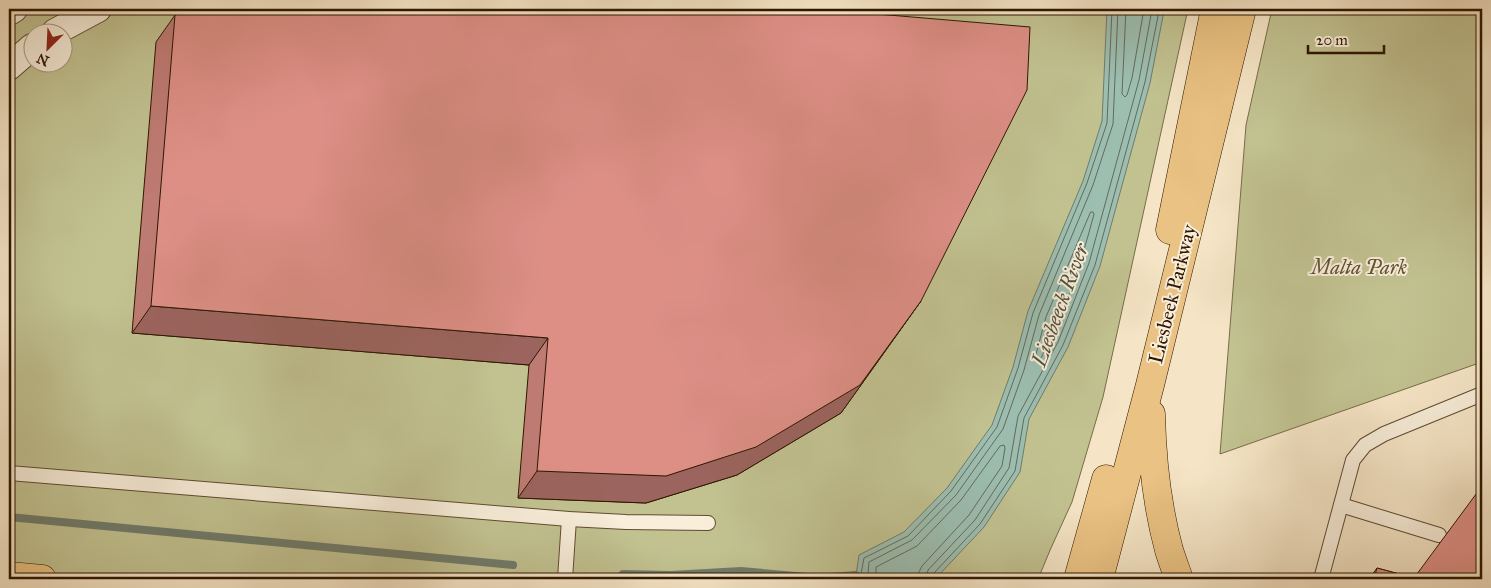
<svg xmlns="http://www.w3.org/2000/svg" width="1491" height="588" viewBox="0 0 1491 588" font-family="'IM FELL Great Primer',serif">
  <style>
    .green { fill: #c2c291; stroke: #786c48; fill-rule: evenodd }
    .water { fill: #9cbfb2; stroke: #707b6b }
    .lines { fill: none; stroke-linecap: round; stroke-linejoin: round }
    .shore { stroke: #656a59; stroke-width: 1 }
    .stream { stroke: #707b6b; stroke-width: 8 }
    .service-casing { stroke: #604a32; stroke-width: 16 }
    .minor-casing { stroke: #604a32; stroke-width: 28 }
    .primary-casing { stroke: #2e1600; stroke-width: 29 }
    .service { stroke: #f8eeda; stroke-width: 14 }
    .minor { stroke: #f8eeda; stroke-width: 26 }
    .primary { stroke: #eac283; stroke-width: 28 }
    .wall { fill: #be7b73; stroke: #2e1600 }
    .shaded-wall { fill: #9b645e; stroke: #2e1600 }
    .building { fill: #dd8f86; stroke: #2e1600 }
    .labels { text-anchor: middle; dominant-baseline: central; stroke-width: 4; stroke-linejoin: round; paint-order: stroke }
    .park-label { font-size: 20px; font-style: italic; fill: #625233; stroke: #f8eeda }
    .street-label { font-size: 20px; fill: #2e1600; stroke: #f8eeda }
    .water-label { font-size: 21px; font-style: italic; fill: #54513e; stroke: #f8eeda }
  </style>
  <rect width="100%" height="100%" fill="#f5e5c6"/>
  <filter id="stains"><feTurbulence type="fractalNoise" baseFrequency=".004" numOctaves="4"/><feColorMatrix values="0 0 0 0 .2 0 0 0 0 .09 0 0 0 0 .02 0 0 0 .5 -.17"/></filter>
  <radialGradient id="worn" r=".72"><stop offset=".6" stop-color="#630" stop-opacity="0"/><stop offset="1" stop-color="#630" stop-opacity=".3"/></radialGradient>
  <g class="green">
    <path d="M 9,9 L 1188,9 L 1103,397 L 1072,502 L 1051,548 L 1038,579 L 9,579 ZM 32,32 L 62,32 L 62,62 L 32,62 Z"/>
    <path d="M 1272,9 L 1482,9 L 1482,362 L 1220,454 L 1246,125 Z"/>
  </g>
  <path class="water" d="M 1107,9 L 1162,9 L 1163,16 L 1150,83 L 1100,266 L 1068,347 L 1029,419 L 1020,472 L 984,527 L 937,577 L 937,579 L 859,579 L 856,575 L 859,555 L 904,532 L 947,488 L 992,425 L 1013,367 L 1028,311 L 1083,181 L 1102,121 Z"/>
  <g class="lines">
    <g class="shore">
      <path d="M 1126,9 L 1122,94 L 1125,97 L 1127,95 L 1132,78 L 1144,9"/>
      <path d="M 1091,212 L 1093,212 L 1094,214 C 1081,264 1064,314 1040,360 L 1037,361 L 1035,358 L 1046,317 Z"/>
      <path d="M 862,579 L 861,574 L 864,558 L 908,536 L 951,491 L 997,427 L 1018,368 L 1033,313 L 1087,183 L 1107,123 L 1112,9"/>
      <path d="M 869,579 L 868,573 L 869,562 L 912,540 L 956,495 L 1003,429 L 1024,370 L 1039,315 L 1093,185 L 1113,124 L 1118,9"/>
      <path d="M 876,579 L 876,567 L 917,546 L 961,500 L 1000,446 L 1004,445 L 1005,448 L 1002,466 L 969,515 L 922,566 L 919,572 L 918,579"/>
      <path d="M 926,579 L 928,570 L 975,520 L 1009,468 L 1018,416 L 1058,342 L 1089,263 L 1139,80 L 1151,15 L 1151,9"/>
      <path d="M 932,579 L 934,573 L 980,524 L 1015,471 L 1024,418 L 1063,345 L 1095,265 L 1145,82 L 1158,16 L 1158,9"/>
    </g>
    <g class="stream">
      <path d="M 9,517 L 513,565"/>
      <path d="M 623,574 L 671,575 L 741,571 L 818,578 L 856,575 L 861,579"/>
    </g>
    <g class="service-casing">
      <g id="service">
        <path d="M 9,473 L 569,519 L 626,522 L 708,523"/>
        <path d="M 1341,505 L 1439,535"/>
        <path d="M 565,579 L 569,519"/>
        <path d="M 1321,579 L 1353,460 L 1365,445 L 1384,434 L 1482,394"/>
      </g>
    </g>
    <g class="minor-casing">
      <g id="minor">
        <path d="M 9,12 L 14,9"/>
        <path d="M 55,32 L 98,9"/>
        <path d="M 9,67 L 32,47"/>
      </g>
    </g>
    <g class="primary-casing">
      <g id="primary">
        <path d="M 1170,230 L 1215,9"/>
        <path d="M 1151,414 C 1152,459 1157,506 1169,550 C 1172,560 1176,570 1179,579"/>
        <path d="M 9,576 L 42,579"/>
        <path d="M 1078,579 L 1106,479"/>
        <path d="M 1099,579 L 1150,385 L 1242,9"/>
      </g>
    </g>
    <use href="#service" class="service"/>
    <use href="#minor" class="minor"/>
    <use href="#primary" class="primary"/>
  </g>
  <g class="wall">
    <path d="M 175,15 L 921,301 L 841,413 L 737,475 L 646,503 L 518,498 L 529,365 L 132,333 L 156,42 Z"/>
    <path d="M 1377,568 L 1414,578 L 1482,579 L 1369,579 Z"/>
  </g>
  <g class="shaded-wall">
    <path d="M 921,301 L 841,413 L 737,475 L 646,503 L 518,498 L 537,471 Z"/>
    <path d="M 151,306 L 548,338 L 529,365 L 132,333 Z"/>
  </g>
  <g class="building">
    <path d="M 186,9 L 818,9 L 1030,27 L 1027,90 L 921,301 L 860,385 L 756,447 L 666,476 L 537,471 L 548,338 L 151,306 L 175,15 Z"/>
    <path d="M 1482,486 L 1482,579 L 1374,579 L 1377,568 L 1414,578 Z"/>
  </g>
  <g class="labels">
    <g class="park-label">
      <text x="1359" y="267">Malta Park</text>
    </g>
    <g class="street-label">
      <text transform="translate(1172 294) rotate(-76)">Liesbeek Parkway</text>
    </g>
    <g class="water-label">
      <text transform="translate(1060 305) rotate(-70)">Liesbeeck River</text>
    </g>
  </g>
  <rect width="1491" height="588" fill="none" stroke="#f5e5c6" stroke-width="30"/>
  <rect x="10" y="10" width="1471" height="568" fill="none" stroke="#2e1600" stroke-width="2.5"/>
  <rect x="15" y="15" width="1461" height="558" fill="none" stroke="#2e1600"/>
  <g transform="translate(48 48) rotate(204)"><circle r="24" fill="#f8eeda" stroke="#a79883"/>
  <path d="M0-4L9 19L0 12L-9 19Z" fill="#8f2418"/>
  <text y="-8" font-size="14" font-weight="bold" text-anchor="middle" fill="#2e1600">N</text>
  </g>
  <path d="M1308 45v8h76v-8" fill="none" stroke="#2e1600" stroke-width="2.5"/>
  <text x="1316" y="45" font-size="15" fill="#2e1600" stroke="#f8eeda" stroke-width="4" paint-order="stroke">20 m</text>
  <rect width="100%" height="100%" filter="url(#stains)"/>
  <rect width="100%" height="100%" fill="url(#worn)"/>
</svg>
